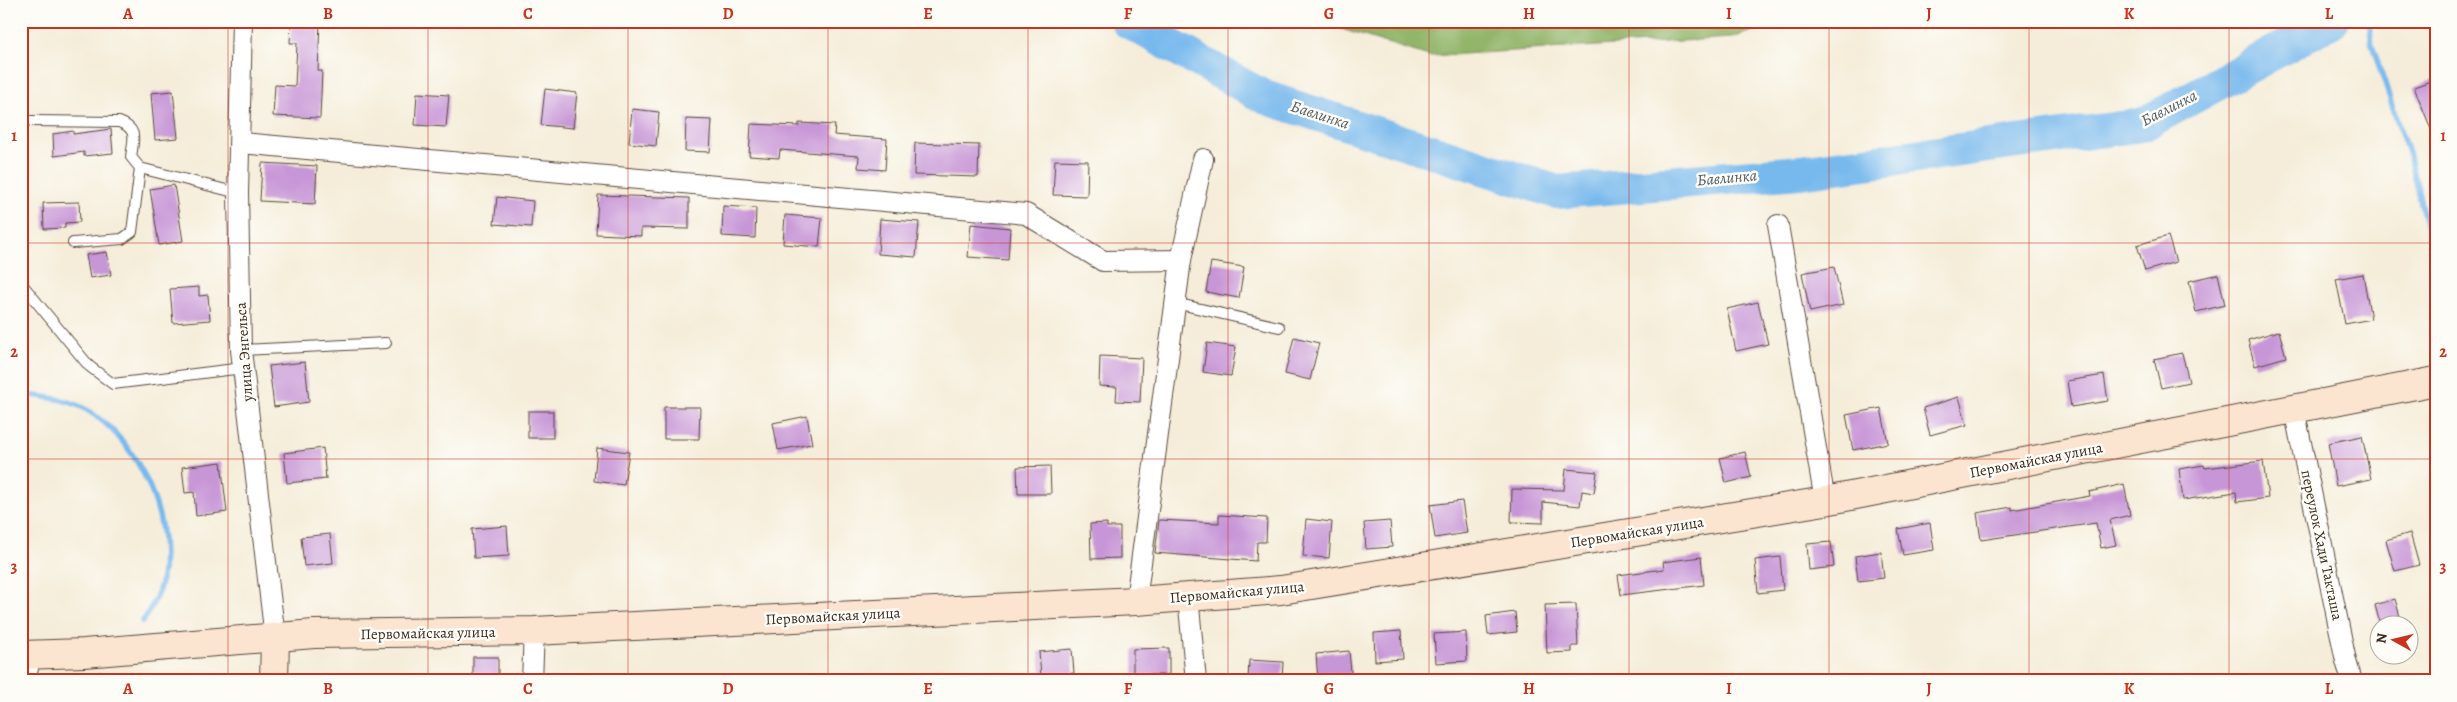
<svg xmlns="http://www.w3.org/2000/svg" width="2457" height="702" viewBox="0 0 2457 702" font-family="Alegreya,serif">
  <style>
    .forest { fill: #92b569; stroke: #667044 }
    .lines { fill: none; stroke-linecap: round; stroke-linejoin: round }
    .stream { stroke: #78b9ed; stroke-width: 5.5 }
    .river { stroke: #78b9ed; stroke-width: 34 }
    .building { fill: #c796d7 }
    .lane-casing { stroke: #57473a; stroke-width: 12 }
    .street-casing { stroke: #57473a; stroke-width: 22 }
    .secondary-casing { stroke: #57473a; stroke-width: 30 }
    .lane { stroke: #fff; stroke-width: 10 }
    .street { stroke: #fff; stroke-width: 20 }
    .secondary { stroke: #fce5d0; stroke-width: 28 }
    .grid { fill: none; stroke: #c8321e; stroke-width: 1; stroke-opacity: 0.55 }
    .labels { text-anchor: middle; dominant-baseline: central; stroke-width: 5; stroke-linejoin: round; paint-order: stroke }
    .street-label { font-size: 15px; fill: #3b2a1e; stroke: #fdfcf7 }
    .water-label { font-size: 16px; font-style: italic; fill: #505c66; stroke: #fdfcf7 }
    .neatline { fill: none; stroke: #c8321e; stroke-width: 2 }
    .grid-label { font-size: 16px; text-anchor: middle; font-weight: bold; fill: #c8321e }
  </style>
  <rect width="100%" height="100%" fill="#fdfcf7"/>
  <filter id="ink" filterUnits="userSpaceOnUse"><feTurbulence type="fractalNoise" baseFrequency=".02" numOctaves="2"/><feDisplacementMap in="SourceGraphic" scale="10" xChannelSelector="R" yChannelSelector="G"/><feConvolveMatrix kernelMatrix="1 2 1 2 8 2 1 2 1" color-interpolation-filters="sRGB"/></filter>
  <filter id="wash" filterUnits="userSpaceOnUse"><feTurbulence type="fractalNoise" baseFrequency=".0096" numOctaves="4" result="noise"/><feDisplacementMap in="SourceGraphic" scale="20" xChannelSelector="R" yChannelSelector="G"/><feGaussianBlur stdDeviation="1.12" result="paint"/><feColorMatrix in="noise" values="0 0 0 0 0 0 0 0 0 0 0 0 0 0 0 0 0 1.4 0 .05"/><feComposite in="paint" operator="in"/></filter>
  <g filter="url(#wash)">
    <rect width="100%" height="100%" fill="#f5edd9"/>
    <path class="forest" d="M 1315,21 L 1784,21 L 1732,38 L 1429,56 Z"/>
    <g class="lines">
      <g class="stream">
        <path d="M 2369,21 L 2372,45 L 2413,168 L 2436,269"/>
        <path d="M 21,394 C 44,397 67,398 87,410 C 141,443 174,521 161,583 C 158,597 150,609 143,621"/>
        <path d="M 96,681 L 99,676"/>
      </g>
      <path class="river" d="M 1127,21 L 1264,97 L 1557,192 L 1800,172 L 2142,125 L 2332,21"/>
    </g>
    <g id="blocks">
      <g class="building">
        <path d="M 291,21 L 320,21 L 318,71 L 322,71 L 320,118 L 273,116 L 275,85 L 295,86 L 297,43 L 290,43 Z"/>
        <path d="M 2436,79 L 2436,139 L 2435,139 L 2414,87 Z"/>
        <path d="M 545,89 L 577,93 L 573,128 L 541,125 Z"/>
        <path d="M 173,91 L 178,138 L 155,140 L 151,93 Z"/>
        <path d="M 417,93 L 449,95 L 446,127 L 415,125 Z"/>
        <path d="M 632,109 L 659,112 L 656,146 L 629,143 Z"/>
        <path d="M 686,119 L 712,120 L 710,152 L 685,151 Z"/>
        <path d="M 799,123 L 835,125 L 834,135 L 887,139 L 885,170 L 858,168 L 859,156 L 780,150 L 779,158 L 749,156 L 751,124 L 799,126 Z"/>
        <path d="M 111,129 L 113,153 L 84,156 L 84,152 L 54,156 L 53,134 L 73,131 L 73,134 Z"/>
        <path d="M 915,143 L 979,145 L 978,177 L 914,175 Z"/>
        <path d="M 1055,160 L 1088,161 L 1087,196 L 1053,195 Z"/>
        <path d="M 262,163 L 317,166 L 315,204 L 260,201 Z"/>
        <path d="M 174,185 L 183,241 L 159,245 L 150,189 Z"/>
        <path d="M 598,195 L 689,198 L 689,229 L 641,228 L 641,236 L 596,234 Z"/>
        <path d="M 497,197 L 533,201 L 531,227 L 494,224 Z"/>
        <path d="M 79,202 L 80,222 L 65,223 L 65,228 L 44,229 L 43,203 Z"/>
        <path d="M 723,206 L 756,208 L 755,238 L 722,236 Z"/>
        <path d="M 785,215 L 822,218 L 819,247 L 783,244 Z"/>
        <path d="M 880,219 L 919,222 L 916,257 L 878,254 Z"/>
        <path d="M 971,224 L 1010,228 L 1008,260 L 968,257 Z"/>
        <path d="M 2168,236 L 2176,262 L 2145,271 L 2137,245 Z"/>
        <path d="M 107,252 L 111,275 L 90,278 L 86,255 Z"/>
        <path d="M 1211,262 L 1244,267 L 1239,298 L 1206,292 Z"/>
        <path d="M 1834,267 L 1843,305 L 1810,312 L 1802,273 Z"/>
        <path d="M 2218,274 L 2225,305 L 2196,312 L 2189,281 Z"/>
        <path d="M 2363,274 L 2371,319 L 2345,324 L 2336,279 Z"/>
        <path d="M 199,287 L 199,296 L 208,295 L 210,320 L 173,323 L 170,289 Z"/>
        <path d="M 1758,302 L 1768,344 L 1736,351 L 1727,309 Z"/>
        <path d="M 2279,331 L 2286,357 L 2255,366 L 2248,340 Z"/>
        <path d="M 1294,337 L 1319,343 L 1310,380 L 1285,374 Z"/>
        <path d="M 1207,343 L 1236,347 L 1231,376 L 1203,372 Z"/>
        <path d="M 2182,353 L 2189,382 L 2161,388 L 2154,359 Z"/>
        <path d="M 1100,356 L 1142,358 L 1140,402 L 1116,401 L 1117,387 L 1099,386 Z"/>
        <path d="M 305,362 L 309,402 L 274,407 L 269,366 Z"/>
        <path d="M 2104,375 L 2108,401 L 2071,407 L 2067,381 Z"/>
        <path d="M 1959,397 L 1967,425 L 1930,435 L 1923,408 Z"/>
        <path d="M 664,407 L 700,407 L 699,439 L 664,439 Z"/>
        <path d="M 1881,408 L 1888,443 L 1853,450 L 1846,415 Z"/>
        <rect x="528" y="411" width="25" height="27"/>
        <path d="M 807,416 L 812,444 L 778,450 L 773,423 Z"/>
        <path d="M 2362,436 L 2371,479 L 2336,486 L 2328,443 Z"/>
        <path d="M 323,448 L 326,479 L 287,483 L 284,453 Z"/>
        <path d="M 597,448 L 629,452 L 624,485 L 594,481 Z"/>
        <path d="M 1745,452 L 1751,477 L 1726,483 L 1720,458 Z"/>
        <path d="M 2263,461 L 2268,498 L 2237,502 L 2236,492 L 2183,500 L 2179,469 L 2204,465 L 2205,468 Z"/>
        <path d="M 221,462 L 227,512 L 196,516 L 194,492 L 185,493 L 182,467 Z"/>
        <path d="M 1050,466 L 1051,494 L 1018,494 L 1017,467 Z"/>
        <path d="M 1566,469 L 1597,472 L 1594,493 L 1582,491 L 1580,506 L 1543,502 L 1543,523 L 1511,522 L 1512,489 L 1564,490 Z"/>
        <path d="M 2124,484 L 2130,515 L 2110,520 L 2116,545 L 2101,548 L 2096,523 L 1981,540 L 1977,513 L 2012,507 L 2012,510 L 2090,496 L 2089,492 Z"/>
        <path d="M 1462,501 L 1467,533 L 1435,538 L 1430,505 Z"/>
        <path d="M 1219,515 L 1267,518 L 1266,542 L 1257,542 L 1256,561 L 1155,553 L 1159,520 L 1219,523 Z"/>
        <path d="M 1306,519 L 1332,522 L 1329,558 L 1303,556 Z"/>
        <path d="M 1390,521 L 1392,547 L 1366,549 L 1364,523 Z"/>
        <path d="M 1107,523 L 1107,527 L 1120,527 L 1120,558 L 1091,559 L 1090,524 Z"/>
        <path d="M 1930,523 L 1934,550 L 1903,555 L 1898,529 Z"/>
        <path d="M 507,526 L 509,556 L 474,558 L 472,529 Z"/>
        <path d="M 2410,533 L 2419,565 L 2395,571 L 2386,540 Z"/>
        <path d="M 330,534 L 333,563 L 304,566 L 301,537 Z"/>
        <path d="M 1831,542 L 1834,567 L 1809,570 L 1807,544 Z"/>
        <path d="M 1881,552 L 1884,578 L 1858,581 L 1855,556 Z"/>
        <path d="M 1701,557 L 1704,585 L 1621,595 L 1618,575 L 1664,569 L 1663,562 Z"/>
        <path d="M 1780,557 L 1783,590 L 1758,593 L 1755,560 Z"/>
        <path d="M 2395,599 L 2402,624 L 2380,624 L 2375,605 Z"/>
        <path d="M 1576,604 L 1578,646 L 1572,646 L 1572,652 L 1547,653 L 1545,605 Z"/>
        <path d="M 1515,612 L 1517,632 L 1488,635 L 1486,616 Z"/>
        <path d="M 1401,631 L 1403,659 L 1375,661 L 1374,633 Z"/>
        <path d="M 1466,632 L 1467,661 L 1436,663 L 1434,634 Z"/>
        <path d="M 1169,648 L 1169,675 L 1133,675 L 1133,649 Z"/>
        <path d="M 1072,649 L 1074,673 L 1041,676 L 1039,652 Z"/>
        <path d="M 1349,651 L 1352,681 L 1318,681 L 1316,654 Z"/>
        <rect x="473" y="657" width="25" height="24"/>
        <path d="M 1249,660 L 1283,662 L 1282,681 L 1248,681 Z"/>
      </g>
    </g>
  </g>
  <g filter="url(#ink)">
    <use href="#blocks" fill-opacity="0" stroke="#57473a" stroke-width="1"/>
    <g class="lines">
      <g class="lane-casing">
        <g id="lane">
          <path d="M 31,121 L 119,122 C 139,129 133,140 131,157 L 140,168 L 238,193"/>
          <path d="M 73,243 L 122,239 L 132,232 L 140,168"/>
          <path d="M 21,283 L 89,366 L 113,384 L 243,368"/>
          <path d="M 1175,303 L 1279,327"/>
          <path d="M 241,350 L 386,343"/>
          <path d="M 30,681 L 36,656"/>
        </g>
      </g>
      <g class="street-casing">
        <g id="street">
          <path d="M 242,21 L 238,193 L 241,350 L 275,638"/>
          <path d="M 241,143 L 1026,214 L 1103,261 L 1181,260"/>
          <path d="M 1778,225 L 1825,501"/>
          <path d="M 2294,409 L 2346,661 L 2352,681"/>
          <path d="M 1188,596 L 1196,681"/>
          <path d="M 1136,601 L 1181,260 L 1203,159"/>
          <path d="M 532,681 L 534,631"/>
        </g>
      </g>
      <g class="secondary-casing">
        <g id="secondary">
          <path d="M 21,655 L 84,653 L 314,634 L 534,631 L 1136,601 L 1281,590 L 1825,501 L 2436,381"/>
          <path d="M 274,681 L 275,638"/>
        </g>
      </g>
      <use href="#lane" class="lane"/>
      <use href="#street" class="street"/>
      <use href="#secondary" class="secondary"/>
    </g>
  </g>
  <path class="grid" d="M 228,21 L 228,681M 428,21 L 428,681M 628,21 L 628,681M 828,21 L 828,681M 1028,21 L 1028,681M 1228,21 L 1228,681M 1429,21 L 1429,681M 1629,21 L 1629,681M 1829,21 L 1829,681M 2029,21 L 2029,681M 2229,21 L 2229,681M 21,243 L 2436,243M 21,459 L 2436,459"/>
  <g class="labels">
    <g class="street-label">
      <text transform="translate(244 352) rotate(-94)">улица Энгельса</text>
      <text transform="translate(2036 460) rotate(-11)">Первомайская улица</text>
      <text transform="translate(1637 532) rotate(-9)">Первомайская улица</text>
      <text transform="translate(2322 545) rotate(78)">переулок Хади Такташа</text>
      <text transform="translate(1237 592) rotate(-5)">Первомайская улица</text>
      <text transform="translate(833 616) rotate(-3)">Первомайская улица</text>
      <text transform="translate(428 633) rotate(-1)">Первомайская улица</text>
    </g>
    <g class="water-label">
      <text transform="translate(2169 108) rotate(-27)">Бавлинка</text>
      <text transform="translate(1320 115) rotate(18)">Бавлинка</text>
      <text transform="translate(1727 178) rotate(-5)">Бавлинка</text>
    </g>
  </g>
  <rect width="2457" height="702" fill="none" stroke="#fdfcf7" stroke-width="55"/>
  <g transform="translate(2394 640) rotate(278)"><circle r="24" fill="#fdfcf7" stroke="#afa8a0"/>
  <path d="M0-4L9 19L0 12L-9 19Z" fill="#c8321e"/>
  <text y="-8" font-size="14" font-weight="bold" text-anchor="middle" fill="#3b2a1e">N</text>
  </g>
  <rect x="28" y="28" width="2402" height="646" class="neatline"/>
  <g class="grid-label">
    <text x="128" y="19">A</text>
    <text x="328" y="19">B</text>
    <text x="528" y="19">C</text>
    <text x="728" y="19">D</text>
    <text x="928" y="19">E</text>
    <text x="1128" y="19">F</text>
    <text x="1329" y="19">G</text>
    <text x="1529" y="19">H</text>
    <text x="1729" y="19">I</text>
    <text x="1929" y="19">J</text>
    <text x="2129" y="19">K</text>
    <text x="2329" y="19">L</text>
    <text x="14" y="141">1</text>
    <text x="2443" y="141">1</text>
    <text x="14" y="357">2</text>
    <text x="2443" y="357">2</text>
    <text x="14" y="572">3</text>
    <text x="2443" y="572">3</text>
    <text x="128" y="694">A</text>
    <text x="328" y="694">B</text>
    <text x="528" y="694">C</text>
    <text x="728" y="694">D</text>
    <text x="928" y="694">E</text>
    <text x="1128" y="694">F</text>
    <text x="1329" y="694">G</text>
    <text x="1529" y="694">H</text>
    <text x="1729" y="694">I</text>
    <text x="1929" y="694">J</text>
    <text x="2129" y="694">K</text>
    <text x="2329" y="694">L</text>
  </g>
</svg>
